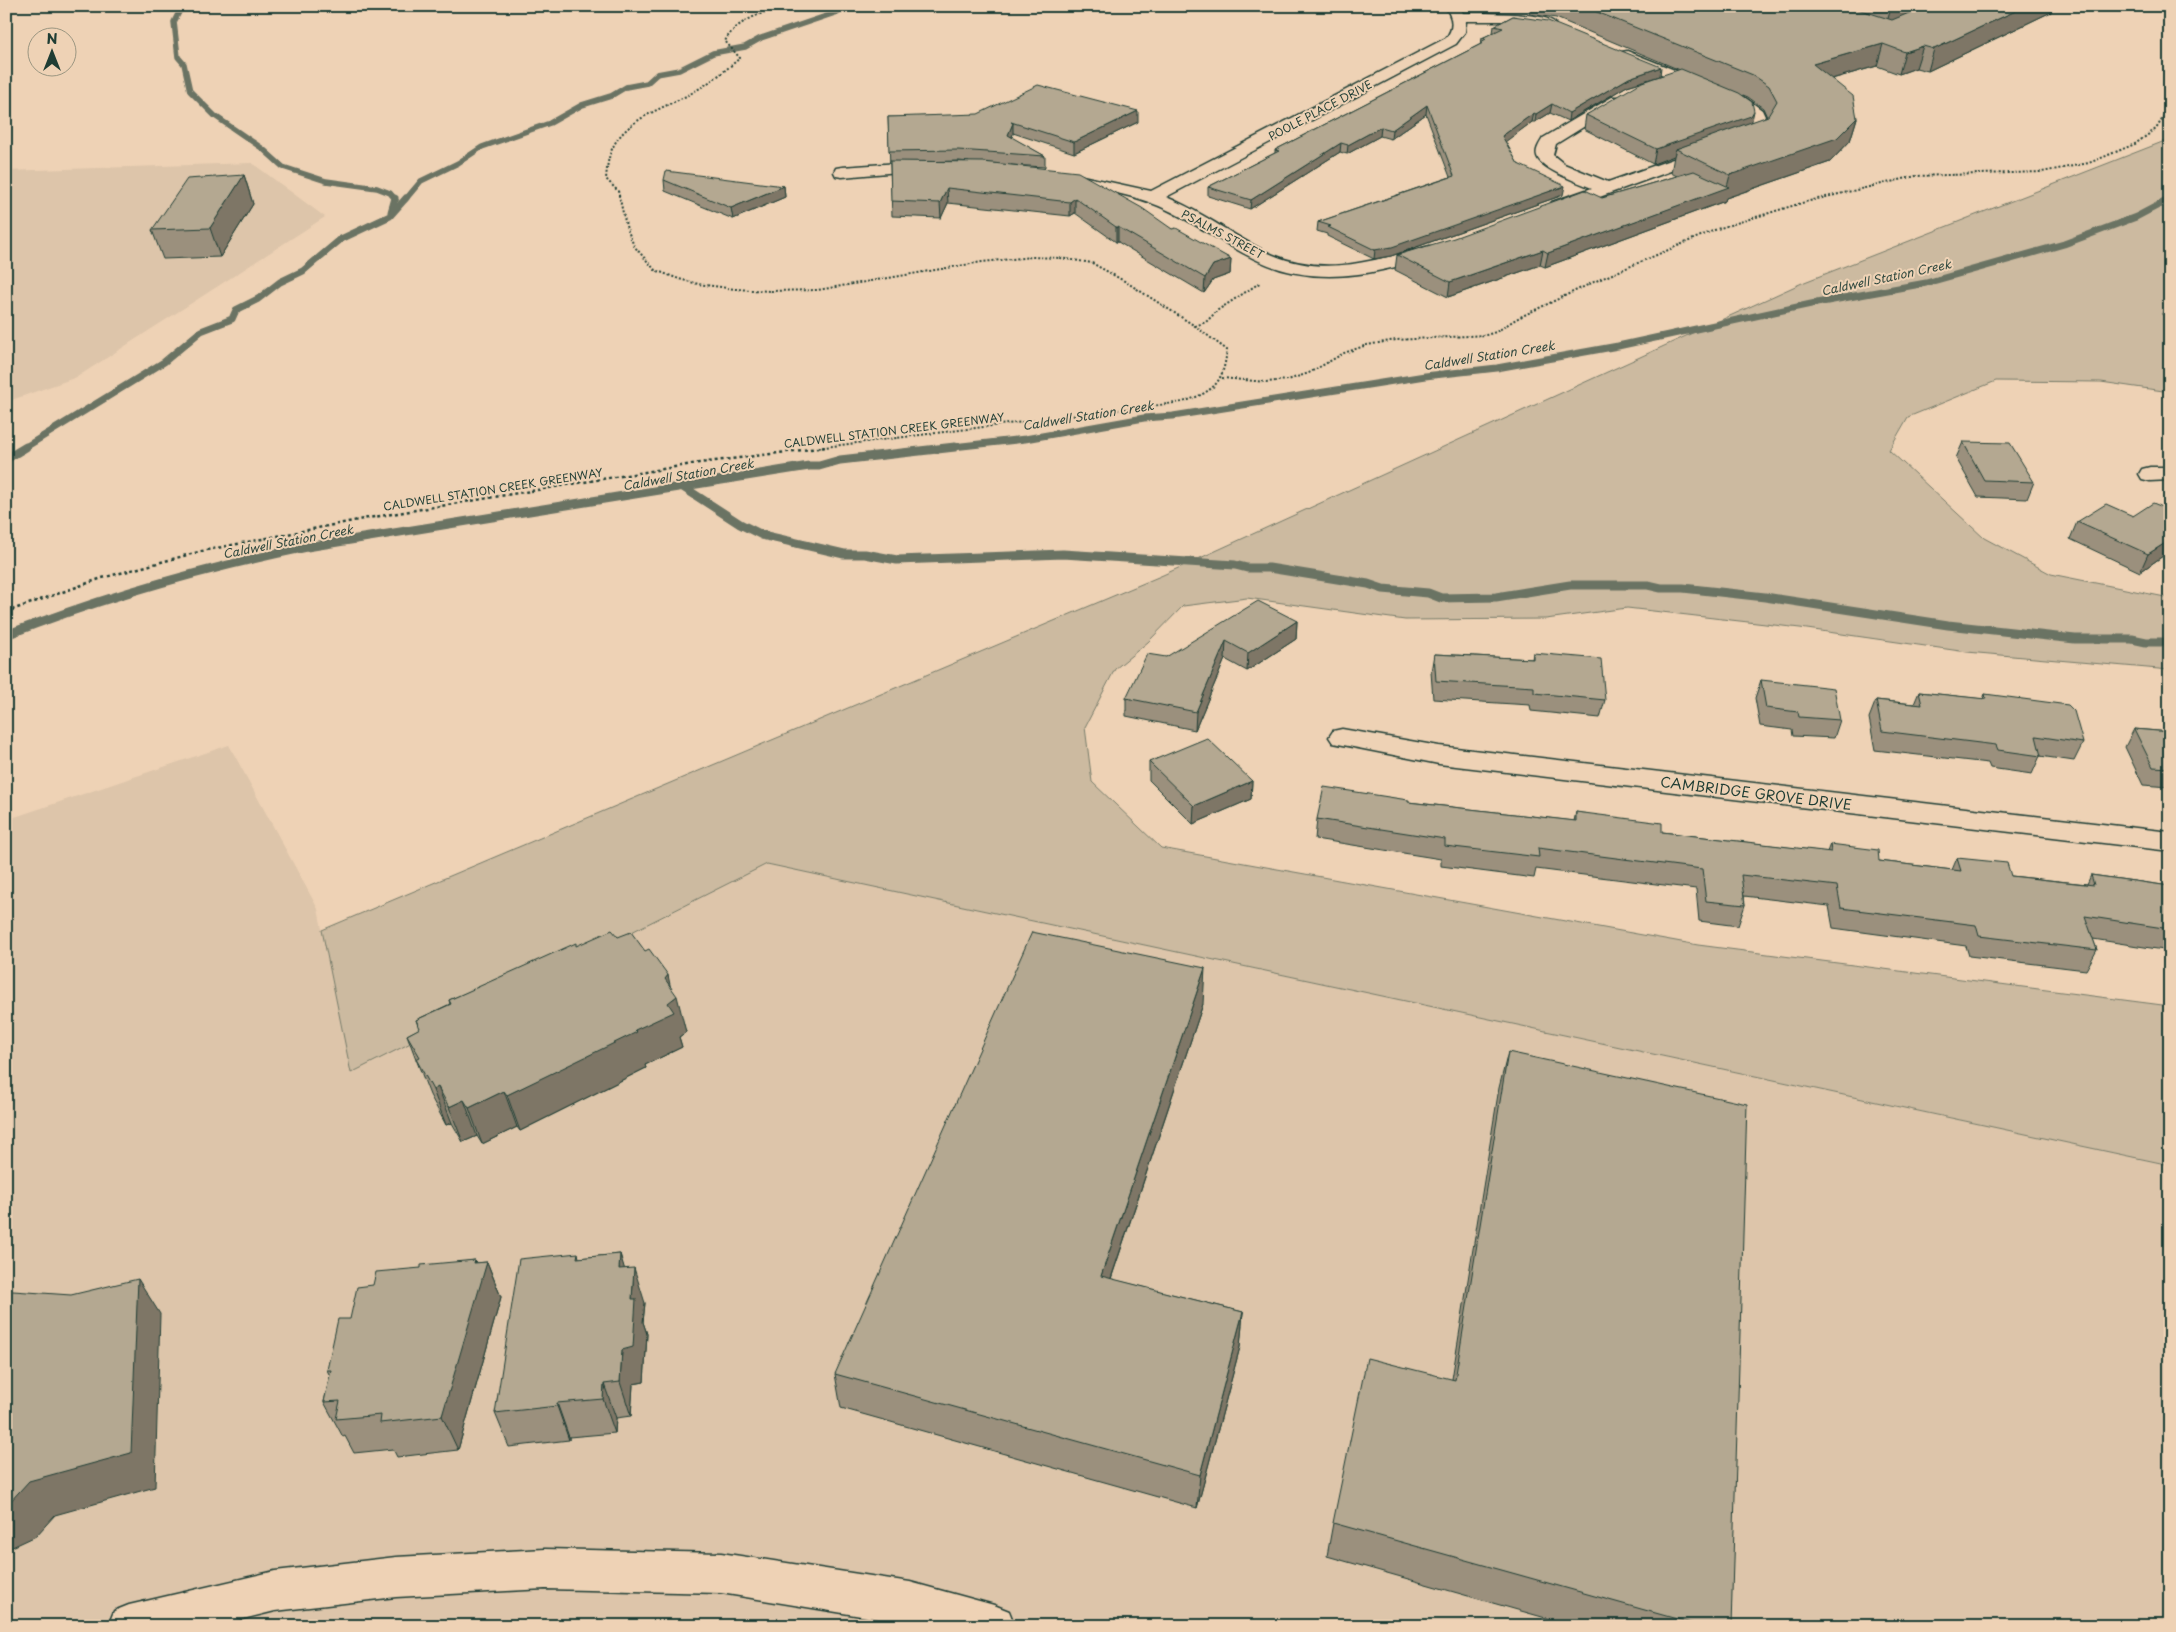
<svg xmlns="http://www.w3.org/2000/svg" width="2176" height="1632" viewBox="0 0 2176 1632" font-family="'Playpen Sans',sans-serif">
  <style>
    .built { fill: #ddc5aa }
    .green { fill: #ccbaa0; stroke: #767c6a }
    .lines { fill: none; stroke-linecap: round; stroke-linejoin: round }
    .stream-far2 { stroke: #6a7363; stroke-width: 5.5 }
    .stream-far1 { stroke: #6a7363; stroke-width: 7 }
    .stream { stroke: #6a7363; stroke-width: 9 }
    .minor-casing { stroke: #1f3d34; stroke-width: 3 }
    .path-far1 { stroke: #1f3d34; stroke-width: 2; stroke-dasharray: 2 2; stroke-linecap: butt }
    .path { stroke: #1f3d34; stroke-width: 2.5; stroke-dasharray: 3 3; stroke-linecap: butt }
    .minor { fill: #eed2b5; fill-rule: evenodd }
    .wall { fill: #9b907d; stroke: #1f3d34; fill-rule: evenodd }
    .shaded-wall { fill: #7e7666; stroke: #1f3d34 }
    .building { fill: #b4a891; stroke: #1f3d34 }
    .labels { text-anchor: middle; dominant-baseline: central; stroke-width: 4; stroke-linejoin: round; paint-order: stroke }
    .far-street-label { font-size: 11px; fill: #1f3d34; stroke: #eed2b5 }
    .far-water-label { font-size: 12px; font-style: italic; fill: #324a40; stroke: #eed2b5 }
    .street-label { font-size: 14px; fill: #1f3d34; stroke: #eed2b5 }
  </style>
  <rect width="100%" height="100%" fill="#eed2b5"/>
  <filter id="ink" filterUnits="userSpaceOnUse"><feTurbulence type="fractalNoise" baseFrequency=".02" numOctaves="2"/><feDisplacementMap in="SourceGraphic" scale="10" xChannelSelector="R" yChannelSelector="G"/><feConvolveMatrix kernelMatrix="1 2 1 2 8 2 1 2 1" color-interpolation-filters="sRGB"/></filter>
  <g filter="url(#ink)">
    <g class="built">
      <path d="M 252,163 L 325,217 L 77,377 L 6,402 L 6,171 Z"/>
      <path d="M 229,745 L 318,909 L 351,1073 L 767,864 L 2170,1165 L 2170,1626 L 6,1626 L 6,820 Z"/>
    </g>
    <path class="green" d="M 2170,139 L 2170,304 L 2161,314 L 2170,320 L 2170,392 L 2101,382 L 1996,381 L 1908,417 L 1889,450 L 1984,538 L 2051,574 L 2170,598 L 2170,670 L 1967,652 L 1800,628 L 1627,608 L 1546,619 L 1405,620 L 1247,598 L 1183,606 L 1148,642 L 1115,669 L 1085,727 L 1092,782 L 1161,848 L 1698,945 L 2170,1006 L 2170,1165 L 767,864 L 351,1073 L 322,930 L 1163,575 L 1802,283 Z"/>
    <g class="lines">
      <g class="stream-far2">
        <path d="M 182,6 L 174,22 L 178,57 L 184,64 L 190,91 L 215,116 L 263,149 L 283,167 L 326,181 L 377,188 L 390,193 L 396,200"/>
        <path d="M 405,200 L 421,181 L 458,163 L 482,147 L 550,123 L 582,105 L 611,96 L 626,87 L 647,83 L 657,74 L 679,70 L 713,53 L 745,47 L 761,38 L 835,13 L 849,6"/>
      </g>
      <g class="stream-far1">
        <path d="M 391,212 L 395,198"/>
        <path d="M 24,448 L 164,362 L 201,331 L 232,319 L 236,310 L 258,299 L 280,282 L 303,271 L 341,239 L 390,216 L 406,198"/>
        <path d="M 944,448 L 1025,439 L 1144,418 L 1173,416 L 1425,376 L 1497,368 L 1618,346 L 1811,304 L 1926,283 L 2064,244 L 2136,217 L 2170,199"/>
      </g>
      <g class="stream">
        <path d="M 6,459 L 26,447"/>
        <path d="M 683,487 L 740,524 L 762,535 L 844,554 L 865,554 L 897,560 L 1063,554 L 1235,565 L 1247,568 L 1269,568 L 1368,584 L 1383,589 L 1428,593 L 1441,598 L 1496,597 L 1570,585 L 1648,585 L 1661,588 L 1683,588 L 1765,597 L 1948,625 L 2075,639 L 2132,639 L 2146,642 L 2170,642"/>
        <path d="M 6,635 C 103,597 205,568 307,547 L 809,466 L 819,466 L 840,460 L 955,447"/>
      </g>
      <g class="minor-casing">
        <g id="minor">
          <path d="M 1445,6 L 1459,6 L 1463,13 C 1479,13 1546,12 1555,23 L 1548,27 L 1506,21 L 1466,21 L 1465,32 L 1456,44 L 1166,197 C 1204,212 1236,239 1273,255 C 1328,278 1377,259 1430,246 L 1436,247 L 1439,251 L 1436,255 C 1379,274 1316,288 1259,261 C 1224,245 1194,221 1159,206 C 1126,192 1091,189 1056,181 L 1054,177 L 1056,173 L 1073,174 L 1151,191 L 1446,38 C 1455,27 1452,17 1445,6 Z"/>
          <path d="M 1627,51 L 1747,99 L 1762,110 L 1769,125 L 1761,138 L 1564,210 L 1552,210 L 1549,206 L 1552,202 L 1592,188 C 1580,183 1540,169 1537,156 C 1535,150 1540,143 1543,138 L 1612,97 L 1622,97 L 1625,100 L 1622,103 L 1556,144 L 1553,155 L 1564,164 L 1608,182 L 1749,132 L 1753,125 L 1750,115 L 1737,105 L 1622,58 L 1620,55 L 1622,52 Z"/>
          <path d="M 927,161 L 933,163 L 935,166 L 933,169 L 842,177 L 836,176 L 834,172 L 836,168 L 842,167 Z"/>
          <path d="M 2150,467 L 2170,467 L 2170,480 L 2150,481 L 2142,479 L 2139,474 L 2142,469 Z"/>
          <path d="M 1342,729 L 1439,746 L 2170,832 L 2170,851 L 1439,764 L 1333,743 L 1329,737 L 1333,731 Z"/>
          <path d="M 545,1549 L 721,1553 L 910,1582 L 994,1605 L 1009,1611 L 1015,1626 L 922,1626 L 721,1593 L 545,1589 L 396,1597 L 275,1611 L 215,1626 L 108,1626 L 114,1611 L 129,1605 L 275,1571 L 396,1557 Z"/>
        </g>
      </g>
      <g class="path-far1">
        <path d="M 780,6 C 759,15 737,20 725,41 L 740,58 L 734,63 C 720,75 706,85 690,94 C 664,108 629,118 614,145 C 608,156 607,167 606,179 L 618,191 L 626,226 L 634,246 L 655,270 L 679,279 L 698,284 L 735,289 L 770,291 L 818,290 L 982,262 L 1032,257 L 1060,258 L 1092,263 L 1126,282 L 1195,326 L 1227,350 C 1223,384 1214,391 1183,402 L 817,448"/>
        <path d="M 1195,326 L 1206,322 L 1218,310 L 1261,282"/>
        <path d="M 1222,378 L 1266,382 L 1288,380 L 1309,373 L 1344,353 L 1367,345 L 1396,340 L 1486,335 L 1496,332 L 1516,319 L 1596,281 L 1717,229 L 1805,202 L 1916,176 L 2042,172 L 2089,163 L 2135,144 L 2156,129 L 2163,118 L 2170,83"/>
      </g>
      <path class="path" d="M 6,612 L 102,578 L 202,551 L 368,518 L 699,463 L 826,447"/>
      <use href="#minor" class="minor"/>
    </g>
    <g class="wall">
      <path d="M 1529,6 L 2053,6 L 2051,12 L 1928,71 L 1916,68 L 1899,74 L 1877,66 L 1832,79 L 1857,118 L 1850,141 L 1830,162 L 1726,198 L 1725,201 L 1545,267 L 1540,265 L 1448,297 L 1395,270 L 1397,255 L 1602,198 L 1677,176 L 1671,173 L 1674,156 L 1653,164 L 1584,129 L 1586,115 L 1680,70 L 1556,18 L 1529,14 L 1530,7 ZM 1743,95 L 1748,97 L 1763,108 L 1767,117 L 1752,122 Z"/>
      <path d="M 1513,16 L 1660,76 L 1627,86 L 1568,121 L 1550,113 L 1535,122 L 1532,122 L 1505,141 L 1518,164 L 1563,195 L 1391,256 L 1374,259 L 1327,236 L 1327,234 L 1317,231 L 1318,222 L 1450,177 L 1426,114 L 1391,139 L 1380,136 L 1347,154 L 1340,152 L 1250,209 L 1208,196 L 1208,187 L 1275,153 L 1275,150 L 1481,44 L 1482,38 L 1493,33 L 1494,26 Z"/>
      <path d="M 888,117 L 1138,122 L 1074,153 L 1013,133 L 1012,138 L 1045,156 L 1045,167 L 1011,165 L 1172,229 L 1231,259 L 1230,274 L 1213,280 L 1204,293 L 1118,242 L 1116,242 L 1075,213 L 1070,216 L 948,203 L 941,218 L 892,216 ZM 959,161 L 969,162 L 918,162 Z"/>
      <path d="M 244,175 L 253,204 L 220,257 L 163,259 L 152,230 Z"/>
      <path d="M 664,180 L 784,186 L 785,197 L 733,219 L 665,191 Z"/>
      <path d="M 1963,442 L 2034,482 L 2027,499 L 1978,497 L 1956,458 Z"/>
      <path d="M 2170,510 L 2170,551 L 2140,572 L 2070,539 L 2077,522 L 2133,516 Z"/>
      <path d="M 1297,621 L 1296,639 L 1247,671 L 1225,659 L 1195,730 L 1126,716 L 1126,698 L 1166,657 Z"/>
      <path d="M 1533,653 L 1605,700 L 1600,718 L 1531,711 L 1530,705 L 1433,699 L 1431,672 L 1434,654 L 1532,659 Z"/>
      <path d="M 1761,680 L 1840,720 L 1834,738 L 1793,736 L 1792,730 L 1760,726 L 1755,698 Z"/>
      <path d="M 1919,692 L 1983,699 L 1985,694 L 2083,743 L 2074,761 L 2040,756 L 2032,774 L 1990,768 L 1988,763 L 1875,750 L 1869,718 L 1876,700 L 1914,704 Z"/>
      <path d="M 2134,729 L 2170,732 L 2170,787 L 2143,785 L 2125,747 Z"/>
      <path d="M 1149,762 L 1252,781 L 1251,799 L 1193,824 L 1149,780 Z"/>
      <path d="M 1408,802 L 1574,821 L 1576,812 L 1662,832 L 1827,852 L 1830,844 L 1879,861 L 1952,870 L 1957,858 L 2011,876 L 2087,884 L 2091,875 L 2170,886 L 2170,951 L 2093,939 L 2097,950 L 2086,970 L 1969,956 L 1966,946 L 1833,928 L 1829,906 L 1744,896 L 1745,905 L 1738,926 L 1699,921 L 1696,889 L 1536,869 L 1534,878 L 1441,866 L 1441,859 L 1315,839 L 1317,819 Z"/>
      <path d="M 618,937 L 670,986 L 686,1032 L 679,1037 L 682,1047 L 645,1065 L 646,1068 L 520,1131 L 517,1127 L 482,1144 L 477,1136 L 463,1142 L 452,1123 L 446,1125 L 430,1095 L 416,1059 L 407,1035 L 419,1029 L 416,1020 L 450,1004 L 449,1000 L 577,946 Z"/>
      <path d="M 1203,1004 L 1111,1279 L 1243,1312 L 1240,1347 L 1197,1508 L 841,1408 L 835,1374 Z"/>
      <path d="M 1508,1052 L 1731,1626 L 1574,1626 L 1327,1556 L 1333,1523 L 1452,1379 L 1499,1088 Z"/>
      <path d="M 578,1253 L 579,1258 L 620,1254 L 624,1269 L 645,1303 L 643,1322 L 647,1334 L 644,1382 L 633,1384 L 631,1416 L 616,1418 L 615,1433 L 569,1437 L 569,1440 L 509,1447 L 495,1413 Z"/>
      <path d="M 475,1260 L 476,1263 L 487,1262 L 501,1297 L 458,1450 L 397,1457 L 393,1449 L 354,1453 L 345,1436 L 343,1437 L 324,1402 L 330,1376 L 327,1370 L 350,1319 L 421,1268 Z"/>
    </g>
    <g class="shaded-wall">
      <path d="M 1894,6 L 1938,6 L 1885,29 L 1891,8 Z"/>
      <path d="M 2026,6 L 2053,6 L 2051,12 L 1928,71 L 1934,49 Z"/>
      <path d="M 1883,44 L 1877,66 L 1807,86 L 1813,64 Z"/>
      <path d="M 1923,46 L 1916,68 L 1899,74 L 1905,52 Z"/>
      <path d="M 1661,67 L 1660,76 L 1627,86 L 1568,121 L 1569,113 L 1629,78 Z"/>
      <path d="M 1552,104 L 1550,113 L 1535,122 L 1536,114 Z"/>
      <path d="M 1427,105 L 1426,114 L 1391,139 L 1392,130 Z"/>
      <path d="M 1138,111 L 1138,122 L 1074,153 L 1074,142 Z"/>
      <path d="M 1754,111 L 1751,125 L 1676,149 L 1674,156 L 1653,164 L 1656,149 Z"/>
      <path d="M 1534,113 L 1532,122 L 1501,145 L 1502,136 Z"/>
      <path d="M 1857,118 L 1850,141 L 1830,162 L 1726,198 L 1725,201 L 1545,267 L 1548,253 L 1727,187 L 1730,175 Z"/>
      <path d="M 1013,123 L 1013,134 L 1008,146 L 1008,135 Z"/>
      <path d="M 1381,127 L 1380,136 L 1347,154 L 1348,145 Z"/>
      <path d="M 1341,143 L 1340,152 L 1250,209 L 1251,200 Z"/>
      <path d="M 244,175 L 253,204 L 220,257 L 210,228 Z"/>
      <path d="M 784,186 L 785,197 L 733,219 L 731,208 Z"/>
      <path d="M 1565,186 L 1563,195 L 1391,256 L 1374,259 L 1375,250 Z"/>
      <path d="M 947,188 L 948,203 L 941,218 L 940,203 Z"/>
      <path d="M 1075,198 L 1075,213 L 1070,216 L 1070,202 Z"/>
      <rect x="1116" y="227" width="2" height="15"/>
      <path d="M 1543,250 L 1540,265 L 1448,297 L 1450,282 Z"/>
      <path d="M 1231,259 L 1230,274 L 1213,280 L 1204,293 L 1205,278 L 1213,265 Z"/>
      <path d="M 2170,540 L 2170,551 L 2140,572 L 2148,554 Z"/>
      <path d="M 1297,621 L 1296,639 L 1247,671 L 1248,653 Z"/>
      <path d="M 1226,641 L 1225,659 L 1195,730 L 1196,712 Z"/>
      <path d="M 1252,781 L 1251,799 L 1193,824 L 1194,806 Z"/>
      <path d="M 1205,968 L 1203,1004 L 1100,1311 L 1101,1276 Z"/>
      <path d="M 668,975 L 673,999 L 677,996 L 686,1032 L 679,1037 L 682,1047 L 645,1065 L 646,1068 L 520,1131 L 507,1095 L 635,1030 L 668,1003 L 665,979 Z"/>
      <path d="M 438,1087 L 452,1123 L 446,1125 L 433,1090 Z"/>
      <path d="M 504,1091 L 517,1127 L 482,1144 L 469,1108 Z"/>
      <path d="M 464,1100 L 477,1136 L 463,1142 L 449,1107 Z"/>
      <path d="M 620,1254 L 631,1290 L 619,1269 Z"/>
      <path d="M 475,1260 L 482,1277 L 487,1262 L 501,1297 L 458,1450 L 442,1416 Z"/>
      <path d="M 634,1268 L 645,1303 L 643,1322 L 647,1334 L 644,1382 L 633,1384 L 631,1416 L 620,1382 L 622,1350 L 632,1299 Z"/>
      <path d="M 138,1279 L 160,1314 L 155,1487 L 55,1515 L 36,1536 L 6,1550 L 6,1504 Z"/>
      <path d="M 1243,1312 L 1240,1347 L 1197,1508 L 1200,1475 Z"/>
      <path d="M 604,1384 L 616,1418 L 615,1433 L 603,1399 Z"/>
      <path d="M 557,1403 L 569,1437 L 569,1440 L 557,1406 Z"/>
    </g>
    <g class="building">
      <path d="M 1582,6 L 1848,6 L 1892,20 L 1926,6 L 2026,6 L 1934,49 L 1923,46 L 1905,52 L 1883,44 L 1813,64 L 1853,96 L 1857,118 L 1837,138 L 1730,175 L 1676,149 L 1768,116 L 1777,101 L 1769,86 L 1753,75 Z"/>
      <path d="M 1513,16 L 1548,21 L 1661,67 L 1629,78 L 1569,113 L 1552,104 L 1536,114 L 1534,113 L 1502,136 L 1518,164 L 1565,186 L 1392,247 L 1375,250 L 1328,227 L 1331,226 L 1318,222 L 1454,176 L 1427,105 L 1392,130 L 1381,127 L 1348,145 L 1341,143 L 1251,200 L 1208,187 L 1279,151 L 1275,150 L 1483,43 L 1481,42 L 1486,39 L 1482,38 L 1503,28 L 1494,26 Z"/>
      <path d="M 1681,69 L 1739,93 L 1752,102 L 1754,111 L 1751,116 L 1656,149 L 1586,115 L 1642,82 Z"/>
      <path d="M 1038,85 L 1138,111 L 1074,142 L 1011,122 L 1013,123 L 1008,135 L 1045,156 L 958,150 L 889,151 L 888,117 L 978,114 Z"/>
      <path d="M 890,161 L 983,162 L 1078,172 L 1142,208 L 1172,229 L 1176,228 L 1231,259 L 1213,265 L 1205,278 L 1118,227 L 1116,227 L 1075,198 L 1070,202 L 947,188 L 940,203 L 891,201 Z"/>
      <path d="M 666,171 L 784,186 L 731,208 L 664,180 Z"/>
      <path d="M 1694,171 L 1729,187 L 1548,253 L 1543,250 L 1450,282 L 1397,255 L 1454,238 L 1585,190 L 1602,198 Z"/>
      <path d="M 244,175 L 210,228 L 152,230 L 187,179 Z"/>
      <path d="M 1963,442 L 2010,443 L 2034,482 L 1984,480 Z"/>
      <path d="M 2153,503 L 2170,510 L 2170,540 L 2148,554 L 2077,522 L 2106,504 L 2133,516 Z"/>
      <path d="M 1258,601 L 1297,621 L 1248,653 L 1226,641 L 1196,712 L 1126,698 L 1147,654 L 1166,657 Z"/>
      <path d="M 1533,653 L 1601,659 L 1605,700 L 1534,693 L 1534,687 L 1436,681 L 1434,654 L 1533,659 Z"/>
      <path d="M 1761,680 L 1834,688 L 1840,720 L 1799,717 L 1798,712 L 1766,708 Z"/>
      <path d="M 1919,692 L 1986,699 L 1985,694 L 2068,705 L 2074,711 L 2083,743 L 2036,736 L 2041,756 L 1998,750 L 1996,745 L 1882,731 L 1876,700 L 1922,705 Z"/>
      <path d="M 2134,729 L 2170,732 L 2170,768 L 2153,767 Z"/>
      <path d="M 1207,738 L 1252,781 L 1194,806 L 1149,762 Z"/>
      <path d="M 1324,787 L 1408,800 L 1408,802 L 1576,821 L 1576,812 L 1662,823 L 1662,832 L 1831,852 L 1830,844 L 1878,850 L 1879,861 L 1961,871 L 1957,858 L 2007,863 L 2011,876 L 2094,885 L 2091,875 L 2170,886 L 2170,929 L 2085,916 L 2097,950 L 1979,936 L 1976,925 L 1841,908 L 1837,886 L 1741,875 L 1745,905 L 1706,901 L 1702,869 L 1538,848 L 1539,857 L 1445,846 L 1445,839 L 1317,819 Z"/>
      <path d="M 612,930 L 618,937 L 631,932 L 645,951 L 649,949 L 668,975 L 665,979 L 677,996 L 668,1003 L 674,1012 L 635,1030 L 637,1032 L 507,1095 L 504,1091 L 469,1108 L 464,1100 L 449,1107 L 438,1087 L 433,1090 L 416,1059 L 420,1057 L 407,1035 L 420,1028 L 416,1020 L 451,1004 L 449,1000 L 576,943 L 576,946 Z"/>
      <path d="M 1032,932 L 1205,968 L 1101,1276 L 1243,1312 L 1200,1475 L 835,1374 Z"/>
      <path d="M 1508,1052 L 1747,1104 L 1731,1626 L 1702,1626 L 1333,1523 L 1367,1358 L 1455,1380 Z"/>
      <path d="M 578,1253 L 577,1258 L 620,1254 L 619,1269 L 634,1268 L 632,1299 L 636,1299 L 633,1347 L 622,1350 L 620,1382 L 604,1384 L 603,1399 L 557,1403 L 557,1406 L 495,1413 L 519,1259 Z"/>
      <path d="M 475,1260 L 474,1263 L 487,1262 L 442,1416 L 380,1423 L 381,1415 L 336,1419 L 340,1401 L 324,1402 L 331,1370 L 327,1370 L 338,1319 L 350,1319 L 357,1287 L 373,1285 L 376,1272 L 421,1268 L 421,1265 Z"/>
      <path d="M 138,1279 L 131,1453 L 29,1481 L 9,1503 L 6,1504 L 6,1292 L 13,1291 L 71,1295 Z"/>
    </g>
  </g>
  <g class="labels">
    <g class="far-street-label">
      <text transform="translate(1320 110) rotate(-28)">POOLE PLACE DRIVE</text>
      <text transform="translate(1223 234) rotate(28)">PSALMS STREET</text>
      <text transform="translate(894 430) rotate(-7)">CALDWELL STATION CREEK GREENWAY</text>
      <text transform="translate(493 489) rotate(-9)">CALDWELL STATION CREEK GREENWAY</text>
    </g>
    <g class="far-water-label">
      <text transform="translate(1886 277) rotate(-12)">Caldwell Station Creek</text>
      <text transform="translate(1489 355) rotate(-9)">Caldwell Station Creek</text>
      <text transform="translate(1088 415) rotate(-9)">Caldwell Station Creek</text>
      <text transform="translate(688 474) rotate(-10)">Caldwell Station Creek</text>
      <text transform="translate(288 541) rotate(-11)">Caldwell Station Creek</text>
    </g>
    <g class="street-label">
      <text transform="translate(1756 793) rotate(7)">CAMBRIDGE GROVE DRIVE</text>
    </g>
  </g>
  <rect width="2176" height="1632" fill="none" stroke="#eed2b5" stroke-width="25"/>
  <rect x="12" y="12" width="2151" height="1607" fill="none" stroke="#1f3d34" stroke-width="2" filter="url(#ink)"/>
  <g transform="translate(52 52)"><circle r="24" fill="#eed2b5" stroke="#9b9681"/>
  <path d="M0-4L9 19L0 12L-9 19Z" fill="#1f3d34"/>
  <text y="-8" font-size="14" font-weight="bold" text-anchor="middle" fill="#1f3d34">N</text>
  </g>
</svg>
